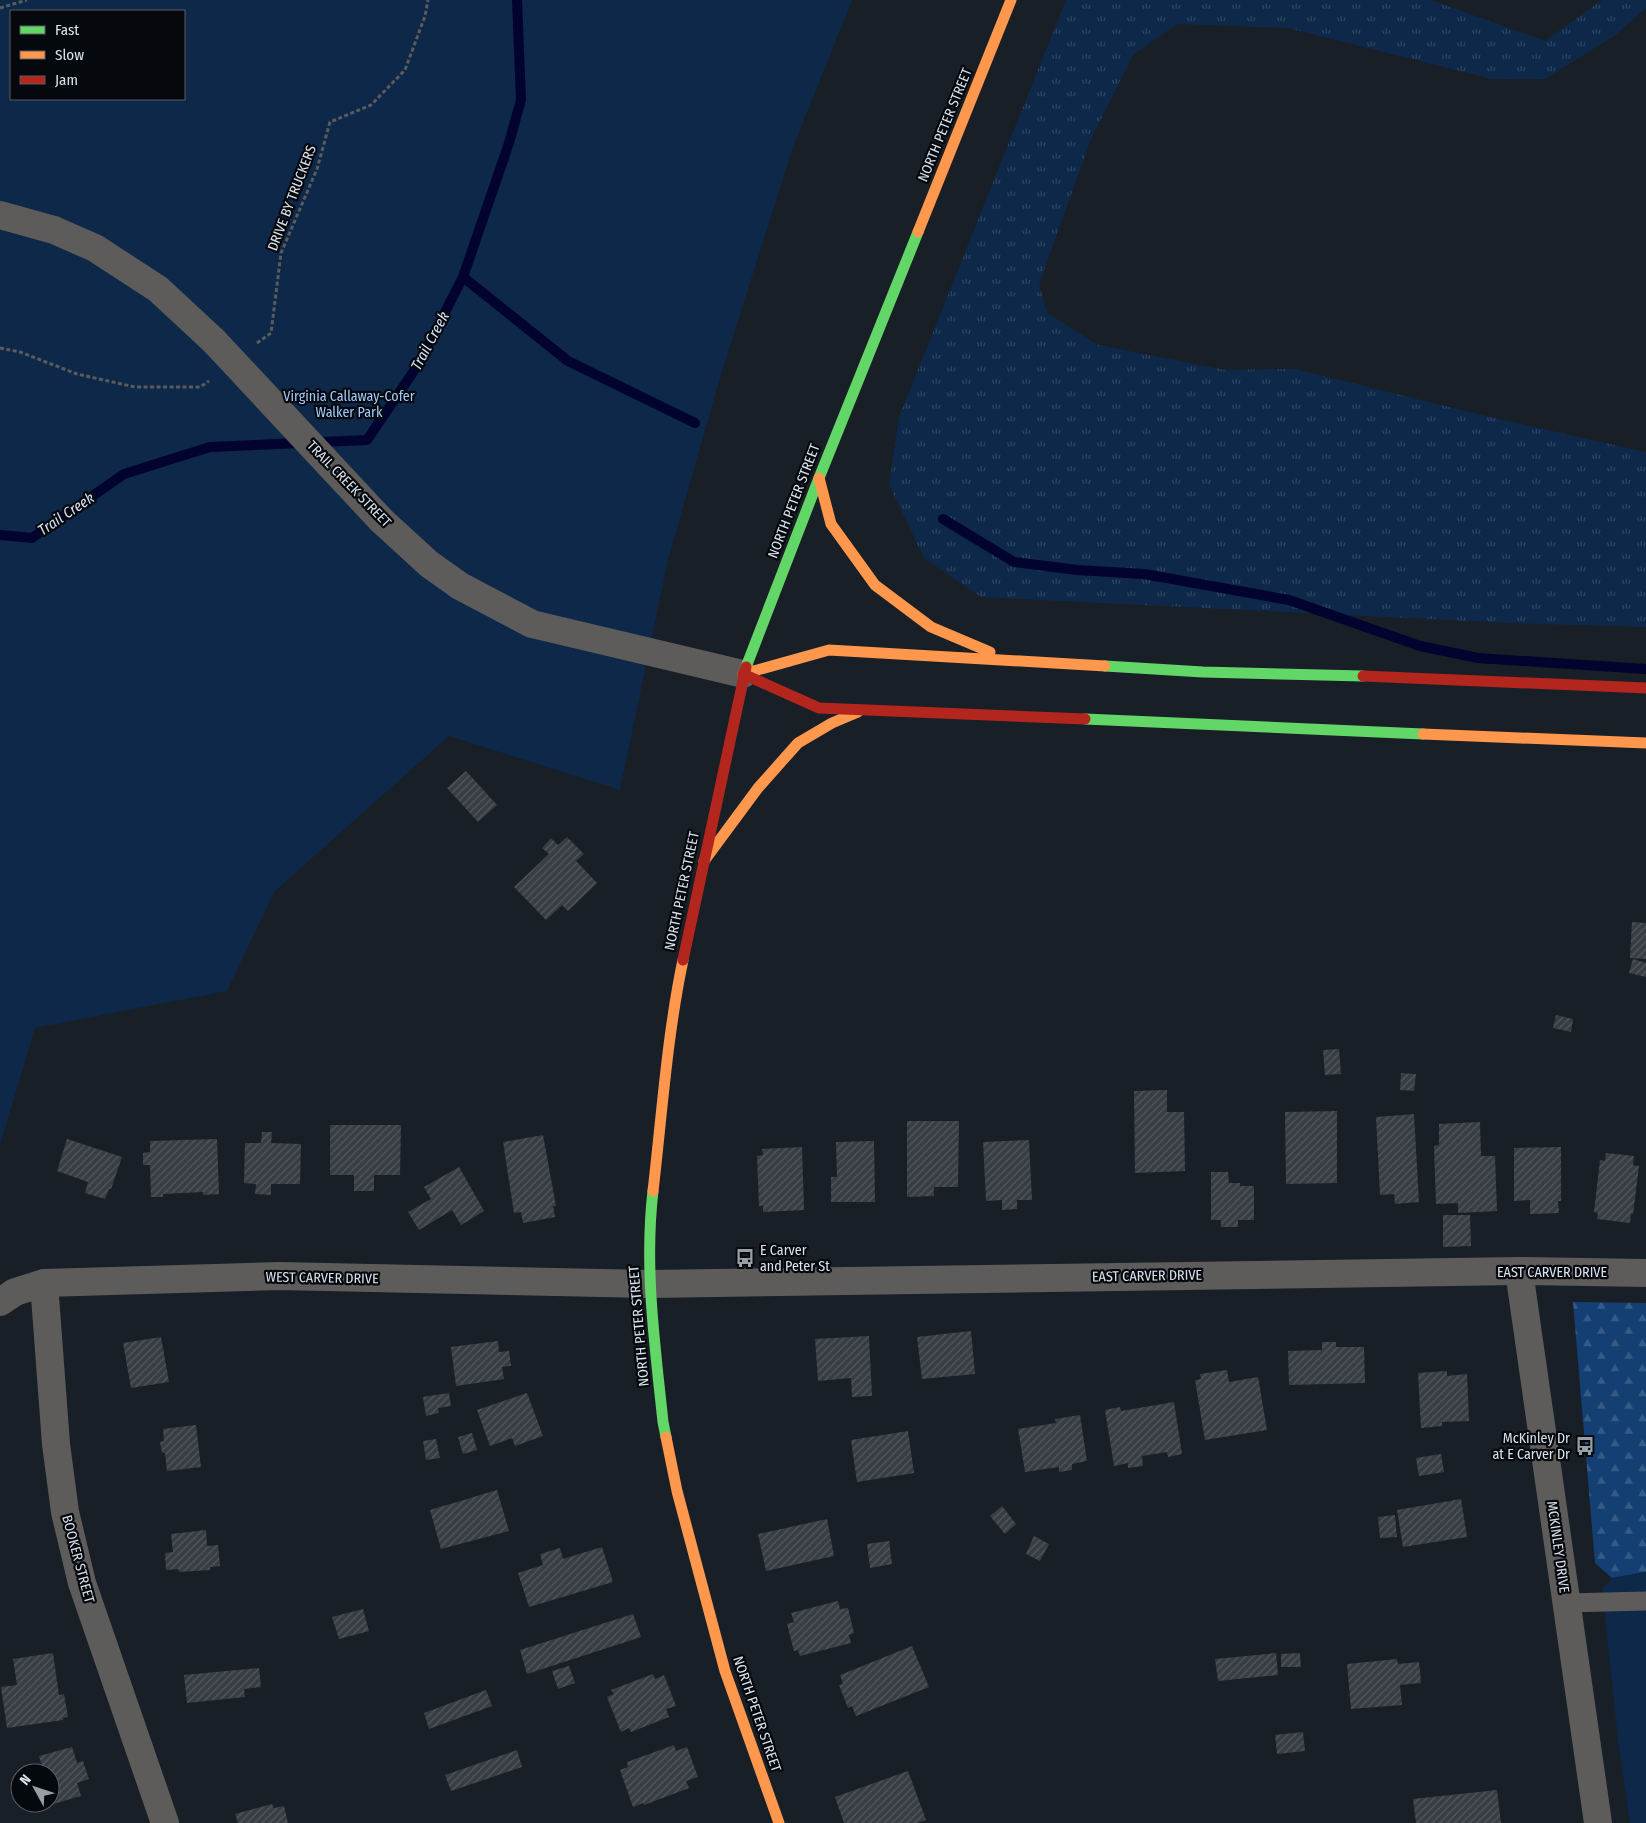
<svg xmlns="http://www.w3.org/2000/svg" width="1646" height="1823" viewBox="0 0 1646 1823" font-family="'Fira Sans Condensed',sans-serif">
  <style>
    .grass { fill: url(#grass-tufts) }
    .forest { fill: url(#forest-firs) }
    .park { fill: #0d2848; fill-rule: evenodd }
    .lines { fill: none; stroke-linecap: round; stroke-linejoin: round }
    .stream { stroke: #02032f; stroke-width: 10 }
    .building { fill: url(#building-hatch) }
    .path { stroke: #5a5b5d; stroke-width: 3; stroke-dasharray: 4 2.5; stroke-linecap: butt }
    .lane { stroke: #5d5c5b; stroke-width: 19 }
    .street { stroke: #5d5c5b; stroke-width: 28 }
    .fast { stroke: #63d668; stroke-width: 11 }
    .slow { stroke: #ff974d; stroke-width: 11 }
    .jam { stroke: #b3261e; stroke-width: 11 }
    .street-bridge { stroke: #5d5c5b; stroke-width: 28 }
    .labels { text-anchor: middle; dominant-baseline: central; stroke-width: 4.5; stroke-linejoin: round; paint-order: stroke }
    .street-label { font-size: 14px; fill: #dbe2eb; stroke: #05080d }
    .park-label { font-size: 14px; fill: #a2cafe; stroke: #05080d }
    .poi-label { font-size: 14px; fill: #dbe2eb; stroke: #05080d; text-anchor: start }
    .water-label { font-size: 15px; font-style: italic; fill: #d3e0f2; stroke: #05080d }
  </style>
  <defs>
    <pattern id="grass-tufts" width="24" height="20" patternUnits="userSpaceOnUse" patternTransform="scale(1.25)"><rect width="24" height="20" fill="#0d2848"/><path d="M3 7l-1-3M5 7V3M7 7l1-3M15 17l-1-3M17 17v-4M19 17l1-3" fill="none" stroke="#304763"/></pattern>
    <pattern id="forest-firs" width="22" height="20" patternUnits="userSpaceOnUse" patternTransform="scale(1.25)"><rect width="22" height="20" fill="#133f72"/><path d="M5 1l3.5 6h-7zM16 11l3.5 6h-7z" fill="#355a86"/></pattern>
    <pattern id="building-hatch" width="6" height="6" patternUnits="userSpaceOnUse" patternTransform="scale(1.25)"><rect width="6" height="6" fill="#383d44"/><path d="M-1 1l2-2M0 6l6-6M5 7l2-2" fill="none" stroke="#54595f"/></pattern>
  </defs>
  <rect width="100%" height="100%" fill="#191f26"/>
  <path class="grass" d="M 1066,0 L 1431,0 L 1545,41 L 1602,0 L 1646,0 L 1646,8 L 1614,36 L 1545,79 L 1492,79 L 1288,28 L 1177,24 L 1133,55 L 1091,139 L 1039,284 L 1047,313 L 1098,345 L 1225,370 L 1295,369 L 1490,417 L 1646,452 L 1646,627 L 1510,623 L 981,597 L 924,558 L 889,485 L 899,417 Z"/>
  <path class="forest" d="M 1573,1302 L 1646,1303 L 1646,1572 L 1612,1578 L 1595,1563 Z"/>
  <g class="park">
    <path d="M 0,0 L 852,0 L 793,147 L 720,378 L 668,560 L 620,790 L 449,736 L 274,892 L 227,991 L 35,1028 L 0,1145 ZM 11,11 L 184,11 L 184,99 L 11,99 Z"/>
    <path d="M 1646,1572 L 1646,1823 L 1630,1823 L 1618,1740 L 1602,1589 L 1612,1578 Z"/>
  </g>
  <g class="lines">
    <g class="stream">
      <path d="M 463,277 L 568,361 L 695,423"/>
      <path d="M 943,519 L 1014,562 L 1077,570 L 1144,574 L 1289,600 L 1420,646 L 1478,658 L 1646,669"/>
      <path d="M 0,535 L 32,538 L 124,474 L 210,447 L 367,440 L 418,365 L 463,277 L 509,143 L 521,100 L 517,0"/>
    </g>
  </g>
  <g class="building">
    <path d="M 466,771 L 497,805 L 478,822 L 447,788 Z"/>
    <path d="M 567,837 L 584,854 L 576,861 L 597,883 L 568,911 L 562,905 L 546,920 L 514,887 L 549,854 L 542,848 L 551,838 L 558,845 Z"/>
    <path d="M 1632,922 L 1646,923 L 1646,959 L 1630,958 Z"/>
    <path d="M 1633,959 L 1646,963 L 1646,977 L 1629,973 Z"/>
    <path d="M 1556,1015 L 1573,1019 L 1571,1032 L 1553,1028 Z"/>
    <path d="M 1339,1049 L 1341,1074 L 1325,1075 L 1323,1050 Z"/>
    <path d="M 1401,1073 L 1416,1074 L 1414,1091 L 1400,1090 Z"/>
    <path d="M 1167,1090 L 1167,1112 L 1184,1112 L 1185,1171 L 1135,1173 L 1134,1091 Z"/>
    <path d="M 1337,1111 L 1337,1183 L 1286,1184 L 1285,1112 Z"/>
    <path d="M 1414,1114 L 1419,1202 L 1395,1204 L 1394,1194 L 1380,1195 L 1376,1117 Z"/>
    <path d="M 907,1121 L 959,1121 L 958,1187 L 934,1187 L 934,1196 L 907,1197 Z"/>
    <path d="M 1480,1122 L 1481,1156 L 1495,1156 L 1497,1211 L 1458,1213 L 1458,1203 L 1436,1204 L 1434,1146 L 1439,1145 L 1439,1124 Z"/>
    <path d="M 330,1125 L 401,1125 L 400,1175 L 374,1175 L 374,1191 L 354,1191 L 354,1175 L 330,1175 Z"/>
    <path d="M 262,1132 L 272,1132 L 271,1143 L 301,1144 L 300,1184 L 271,1184 L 271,1195 L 255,1194 L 256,1184 L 244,1183 L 245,1143 L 261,1143 Z"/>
    <path d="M 543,1135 L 556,1206 L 553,1206 L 555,1217 L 523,1223 L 521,1212 L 514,1213 L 503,1142 Z"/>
    <path d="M 67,1139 L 122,1157 L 111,1189 L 109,1189 L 105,1199 L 85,1193 L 88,1182 L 57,1171 Z"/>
    <path d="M 217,1139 L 219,1194 L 203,1195 L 203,1192 L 163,1194 L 163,1197 L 151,1197 L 150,1165 L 143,1165 L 143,1153 L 150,1152 L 150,1141 Z"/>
    <path d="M 1029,1140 L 1032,1200 L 1017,1200 L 1017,1209 L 1002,1210 L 1002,1200 L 986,1201 L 983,1142 Z"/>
    <path d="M 874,1141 L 875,1202 L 831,1202 L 831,1177 L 837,1177 L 836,1142 Z"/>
    <path d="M 802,1147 L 804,1210 L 763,1212 L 763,1206 L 759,1206 L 757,1156 L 763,1155 L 762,1149 Z"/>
    <path d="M 1561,1147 L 1561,1201 L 1558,1201 L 1559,1213 L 1530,1214 L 1530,1200 L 1514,1201 L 1514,1148 Z"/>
    <path d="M 1606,1153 L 1634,1156 L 1633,1165 L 1639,1166 L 1633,1214 L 1631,1214 L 1630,1223 L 1597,1219 L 1598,1213 L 1594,1212 L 1600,1160 L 1605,1161 Z"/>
    <path d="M 459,1167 L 484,1211 L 461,1225 L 452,1210 L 419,1230 L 408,1212 L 431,1199 L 424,1187 Z"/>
    <path d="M 1211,1172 L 1228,1172 L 1229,1183 L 1240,1183 L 1240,1186 L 1254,1186 L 1254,1220 L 1238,1220 L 1238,1227 L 1221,1227 L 1221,1220 L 1211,1220 Z"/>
    <path d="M 1443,1215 L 1470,1215 L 1471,1246 L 1443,1247 Z"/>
    <path d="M 971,1331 L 975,1374 L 922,1379 L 917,1337 Z"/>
    <path d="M 869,1336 L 872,1396 L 852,1397 L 851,1378 L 818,1381 L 815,1339 Z"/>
    <path d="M 161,1337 L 169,1382 L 131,1388 L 123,1343 Z"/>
    <path d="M 498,1341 L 499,1352 L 509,1351 L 510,1358 L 511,1366 L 502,1367 L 504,1379 L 456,1386 L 451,1347 Z"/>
    <path d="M 1322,1342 L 1336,1342 L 1336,1347 L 1364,1347 L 1365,1383 L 1289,1385 L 1288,1351 L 1322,1350 Z"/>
    <path d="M 1227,1370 L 1229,1382 L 1258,1377 L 1267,1430 L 1205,1440 L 1195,1380 L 1201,1379 L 1200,1374 Z"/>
    <path d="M 1447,1371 L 1447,1376 L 1467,1374 L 1469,1421 L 1442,1422 L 1442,1426 L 1421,1428 L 1418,1373 Z"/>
    <path d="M 449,1393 L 451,1406 L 438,1408 L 439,1413 L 426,1416 L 423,1397 Z"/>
    <path d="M 527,1393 L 543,1436 L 515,1446 L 512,1438 L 490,1446 L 477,1410 Z"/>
    <path d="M 1174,1402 L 1182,1454 L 1168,1457 L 1167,1452 L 1142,1456 L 1143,1466 L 1128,1468 L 1128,1463 L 1114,1466 L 1105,1410 L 1120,1407 L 1121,1411 Z"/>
    <path d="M 1080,1415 L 1087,1461 L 1072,1464 L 1072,1470 L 1059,1472 L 1059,1467 L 1025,1472 L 1018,1429 L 1056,1423 L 1055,1419 Z"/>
    <path d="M 196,1425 L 201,1467 L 167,1471 L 165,1453 L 162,1453 L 160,1442 L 164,1441 L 163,1429 Z"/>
    <path d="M 908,1431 L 914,1473 L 857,1482 L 851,1440 Z"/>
    <path d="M 472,1433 L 477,1450 L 463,1454 L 458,1437 Z"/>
    <path d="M 436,1439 L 440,1458 L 426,1460 L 423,1441 Z"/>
    <path d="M 1441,1454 L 1444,1472 L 1419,1476 L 1416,1458 Z"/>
    <path d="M 497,1490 L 509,1531 L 441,1549 L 430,1510 Z"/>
    <path d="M 1461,1499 L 1467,1537 L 1403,1547 L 1397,1510 Z"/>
    <path d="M 1002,1506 L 1016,1524 L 1005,1534 L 990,1516 Z"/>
    <path d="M 1395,1515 L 1397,1537 L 1380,1538 L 1378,1517 Z"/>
    <path d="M 827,1519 L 834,1556 L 766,1571 L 758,1534 Z"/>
    <path d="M 206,1530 L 207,1546 L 218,1545 L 220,1566 L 210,1567 L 210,1570 L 179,1572 L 178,1569 L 166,1570 L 165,1553 L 173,1552 L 171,1534 Z"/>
    <path d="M 1034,1536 L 1049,1544 L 1040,1561 L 1026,1554 Z"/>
    <path d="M 889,1541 L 892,1564 L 870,1568 L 867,1544 Z"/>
    <path d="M 602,1547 L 613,1582 L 529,1607 L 518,1573 L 543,1565 L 540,1554 L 560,1548 L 563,1559 Z"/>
    <path d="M 838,1601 L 840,1609 L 848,1608 L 854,1633 L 849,1635 L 851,1643 L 800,1656 L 798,1650 L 794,1651 L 787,1624 L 794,1622 L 791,1613 Z"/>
    <path d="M 363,1609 L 369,1631 L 339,1639 L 332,1617 Z"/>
    <path d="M 633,1614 L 641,1637 L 527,1674 L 520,1650 Z"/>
    <path d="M 912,1646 L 929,1687 L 856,1716 L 852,1706 L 848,1708 L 839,1685 L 843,1684 L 840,1675 Z"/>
    <path d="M 53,1653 L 59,1695 L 64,1694 L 68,1717 L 63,1718 L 63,1720 L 7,1728 L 1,1687 L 17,1685 L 13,1659 Z"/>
    <path d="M 1276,1653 L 1278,1675 L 1218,1681 L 1215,1659 Z"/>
    <path d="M 1300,1653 L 1301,1667 L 1281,1667 L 1281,1654 Z"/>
    <path d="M 1397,1659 L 1398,1664 L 1419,1662 L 1421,1683 L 1400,1685 L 1402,1705 L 1351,1709 L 1347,1664 Z"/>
    <path d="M 569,1666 L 575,1683 L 558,1689 L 552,1671 Z"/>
    <path d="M 259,1668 L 261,1687 L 244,1689 L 245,1697 L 187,1703 L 184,1675 Z"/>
    <path d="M 653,1674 L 655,1679 L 664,1675 L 676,1706 L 666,1709 L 669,1717 L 631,1732 L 629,1728 L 621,1732 L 607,1697 L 614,1694 L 611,1690 Z"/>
    <path d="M 486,1690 L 492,1706 L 429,1729 L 424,1713 Z"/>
    <path d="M 1303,1732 L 1305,1751 L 1277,1754 L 1275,1735 Z"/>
    <path d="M 674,1745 L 676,1751 L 687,1747 L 698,1777 L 686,1781 L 689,1788 L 644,1805 L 643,1803 L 633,1807 L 620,1770 L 628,1767 L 627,1762 Z"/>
    <path d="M 72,1747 L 77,1763 L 83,1761 L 89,1779 L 77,1783 L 81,1796 L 53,1804 L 50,1795 L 50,1773 L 44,1773 L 39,1756 Z"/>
    <path d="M 517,1750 L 522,1767 L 451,1791 L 445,1775 Z"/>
    <path d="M 908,1771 L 926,1820 L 917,1823 L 844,1823 L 835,1797 Z"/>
    <path d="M 1497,1790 L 1501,1823 L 1416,1823 L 1413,1799 Z"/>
    <path d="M 272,1804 L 274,1808 L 284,1806 L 288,1823 L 238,1823 L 235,1814 Z"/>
  </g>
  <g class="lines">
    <g class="path">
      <path d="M 0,8 L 27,0"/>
      <path d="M 257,343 L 271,333 L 281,253 L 317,169 L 330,122 L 371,105 L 405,70 L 425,16 L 428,0"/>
      <path d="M 0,348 L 20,352 L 77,374 L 135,387 L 200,387 L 209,381"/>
    </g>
    <path class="lane" d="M 1566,1603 L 1646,1601"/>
    <g class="street">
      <path d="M 0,215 L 54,230 L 95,248 L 158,289 L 214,341"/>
      <path d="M 381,520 L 429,564 L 460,586 L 532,624 L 743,674"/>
      <path d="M 1519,1271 L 1598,1823"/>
      <path d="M 44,1283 L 56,1444 L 65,1512 L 82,1583 L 165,1823"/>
      <path d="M 0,1302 L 15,1292 L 44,1283 L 279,1276 L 649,1284 L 1519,1271 L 1646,1273"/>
    </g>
    <g class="fast">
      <path d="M 1105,666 L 1203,672 L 1363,676"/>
      <path d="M 746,667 L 819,478 L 918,232"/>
      <path d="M 1085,719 L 1423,734"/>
      <path d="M 653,1191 C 644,1268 655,1345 663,1422 L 666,1437"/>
    </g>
    <g class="slow">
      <path d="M 918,232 L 1011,0"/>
      <path d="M 819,478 L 831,524 L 875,585 L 931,627 L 990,652"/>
      <path d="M 743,674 L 829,650 L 1105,666"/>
      <path d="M 1423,734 L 1646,743"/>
      <path d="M 704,861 L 758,788 L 798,743 L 832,723 L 858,712"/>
      <path d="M 653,1191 C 662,1114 667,1036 683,960"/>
      <path d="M 666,1437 L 677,1491 L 725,1671 L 779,1823"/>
    </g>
    <g class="jam">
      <path d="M 743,674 L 819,708 L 1085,719"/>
      <path d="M 1363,676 L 1646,688"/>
      <path d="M 683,960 L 746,667"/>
    </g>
    <path class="street-bridge" d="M 214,341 L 381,520"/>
  </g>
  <defs>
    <g id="bus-bare" transform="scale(1.5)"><path d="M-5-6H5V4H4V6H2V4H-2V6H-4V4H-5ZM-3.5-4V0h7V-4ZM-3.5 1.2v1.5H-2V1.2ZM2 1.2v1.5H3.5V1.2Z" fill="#979ea6" stroke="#05080d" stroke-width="2.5" paint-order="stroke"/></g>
  </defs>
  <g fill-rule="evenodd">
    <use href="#bus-bare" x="745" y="1258"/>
    <use href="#bus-bare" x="1585" y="1446"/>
  </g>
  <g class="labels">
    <g class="street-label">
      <text transform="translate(945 125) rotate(-68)">NORTH PETER STREET</text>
      <text transform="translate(292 198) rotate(-69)">DRIVE BY TRUCKERS</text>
      <text transform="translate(349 484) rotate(46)">TRAIL CREEK STREET</text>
      <text transform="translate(794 501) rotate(-69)">NORTH PETER STREET</text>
      <text transform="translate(682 891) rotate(-78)">NORTH PETER STREET</text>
      <text x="1552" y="1272">EAST CARVER DRIVE</text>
      <text transform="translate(1147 1276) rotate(-1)">EAST CARVER DRIVE</text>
      <text transform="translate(322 1278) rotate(1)">WEST CARVER DRIVE</text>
      <text transform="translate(639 1326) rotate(-95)">NORTH PETER STREET</text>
      <text transform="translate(1558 1547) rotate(82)">MCKINLEY DRIVE</text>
      <text transform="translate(78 1559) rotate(75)">BOOKER STREET</text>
      <text transform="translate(757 1714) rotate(71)">NORTH PETER STREET</text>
    </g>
    <g class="park-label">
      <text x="349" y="396">Virginia Callaway-Cofer<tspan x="349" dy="16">Walker Park</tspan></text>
    </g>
    <g class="poi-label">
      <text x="760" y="1250">E Carver<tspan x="760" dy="16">and Peter St</tspan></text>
      <text x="1570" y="1438" text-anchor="end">McKinley Dr<tspan x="1570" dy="16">at E Carver Dr</tspan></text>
    </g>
    <g class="water-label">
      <text transform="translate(430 341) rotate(-62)">Trail Creek</text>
      <text transform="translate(66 514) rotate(-34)">Trail Creek</text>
    </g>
  </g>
  <rect x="10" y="10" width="175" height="90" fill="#05080d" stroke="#5b5f66"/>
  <rect x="20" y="26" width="25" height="8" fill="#63d668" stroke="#5b5f66"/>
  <text x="55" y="35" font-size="15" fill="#dbe2eb">Fast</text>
  <rect x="20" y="51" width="25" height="8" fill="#ff974d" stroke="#5b5f66"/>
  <text x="55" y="60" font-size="15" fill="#dbe2eb">Slow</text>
  <rect x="20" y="76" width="25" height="8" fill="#b3261e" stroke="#5b5f66"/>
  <text x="55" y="85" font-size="15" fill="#dbe2eb">Jam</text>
  <g transform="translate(35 1788) rotate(310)"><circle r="24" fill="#05080d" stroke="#5b5f66"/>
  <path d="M0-4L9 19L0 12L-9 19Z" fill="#979ea6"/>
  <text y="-8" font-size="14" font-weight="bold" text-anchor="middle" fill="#dbe2eb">N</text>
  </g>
</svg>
